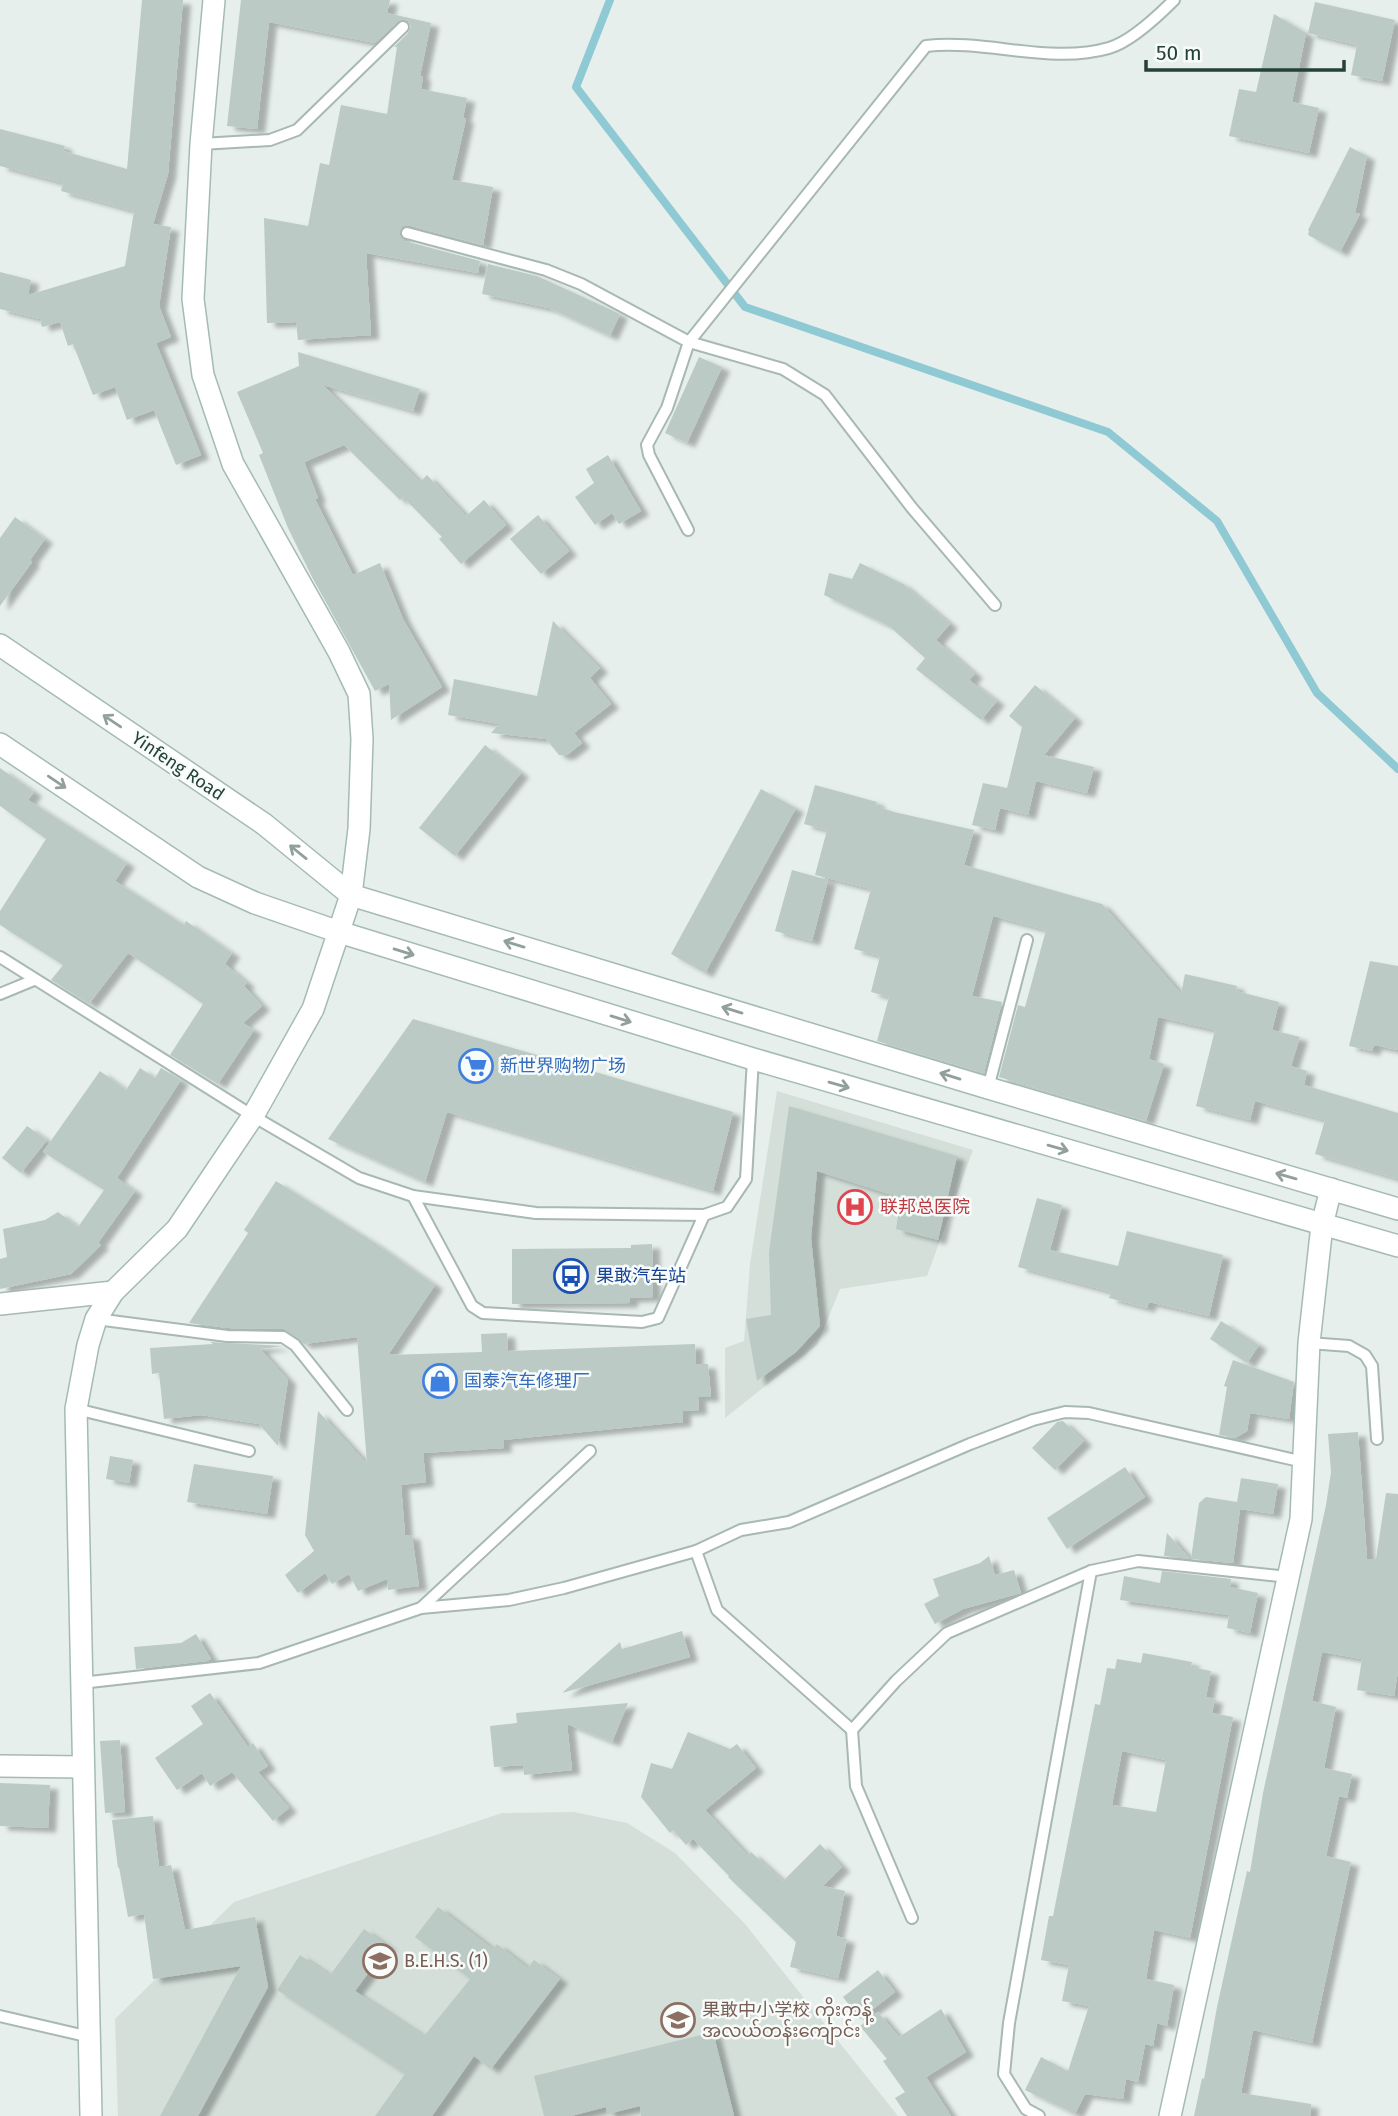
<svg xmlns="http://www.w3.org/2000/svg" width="1398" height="2116" viewBox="0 0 1398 2116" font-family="'Fira Sans','Noto Sans SC','Noto Sans Myanmar',sans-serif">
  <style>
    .built { fill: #d4dfda }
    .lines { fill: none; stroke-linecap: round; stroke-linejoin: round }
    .stream { stroke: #8ec9d4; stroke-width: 8 }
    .building { fill: #bbcac4; fill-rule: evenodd; filter: url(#shadow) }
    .lane-casing { stroke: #a8b8b2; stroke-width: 14 }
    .street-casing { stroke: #a8b8b2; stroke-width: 24 }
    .secondary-casing { stroke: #a4bbb3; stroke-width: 24 }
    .lane { stroke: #fff; stroke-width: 10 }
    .street { stroke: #fff; stroke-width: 21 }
    .secondary { stroke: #fff; stroke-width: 21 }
    .oneway { stroke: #92a09c }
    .labels { text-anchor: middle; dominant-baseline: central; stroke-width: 5; stroke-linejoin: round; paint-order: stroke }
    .street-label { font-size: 18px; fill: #24423a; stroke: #f7fbf9 }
    .shop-label { font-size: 18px; fill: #366cbe; stroke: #f7fbf9; text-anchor: start }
    .health-label { font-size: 18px; fill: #be3a42; stroke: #f7fbf9; text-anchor: start }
    .transit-label { font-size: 18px; fill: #164399; stroke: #f7fbf9; text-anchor: start }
    .education-label { font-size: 18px; fill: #785e54; stroke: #f7fbf9; text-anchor: start }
  </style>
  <defs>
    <filter id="shadow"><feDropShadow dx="8" dy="4.5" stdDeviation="2" flood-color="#0004"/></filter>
  </defs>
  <rect width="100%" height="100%" fill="#e6efeb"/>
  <g class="built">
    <path d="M 777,1091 L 973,1150 L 927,1276 L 840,1289 L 817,1345 L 725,1418 L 725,1348 L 744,1341 L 750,1264 Z"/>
    <path d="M 574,1812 L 627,1823 L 675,1853 L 745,1924 L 898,2116 L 118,2116 L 115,2019 L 234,1902 L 502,1813 Z"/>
  </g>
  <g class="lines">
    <path class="stream" d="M 610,0 L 576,87 L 745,307 L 1108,432 L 1217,521 L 1317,693 L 1398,769"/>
  </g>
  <g class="building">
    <path d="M 142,0 L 183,0 L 168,174 L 153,224 L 171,227 L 159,306 L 171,337 L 156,343 L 201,455 L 176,465 L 154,410 L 127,420 L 115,387 L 93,395 L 73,344 L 68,346 L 60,322 L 42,327 L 40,319 L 0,309 L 0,272 L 31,280 L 28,295 L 125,266 L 134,211 L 61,191 L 63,183 L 0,166 L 0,129 L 65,146 L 63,151 L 127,169 Z"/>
    <path d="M 241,0 L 390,0 L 387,13 L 431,23 L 420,76 L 423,76 L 421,89 L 467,98 L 463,118 L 466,119 L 452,180 L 493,187 L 483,245 L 408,225 L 402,227 L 399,234 L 405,241 L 480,261 L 478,273 L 366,253 L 371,335 L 298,340 L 296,322 L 267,323 L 264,218 L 308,226 L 320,163 L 329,165 L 341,105 L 387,114 L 397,47 L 394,47 L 408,33 L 411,26 L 408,21 L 400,20 L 375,43 L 269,22 L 257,129 L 227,126 Z"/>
    <path d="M 1315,2 L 1395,20 L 1382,81 L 1351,75 L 1357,45 L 1308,33 Z"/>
    <path d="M 1274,14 L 1306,33 L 1292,102 L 1319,108 L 1309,153 L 1229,136 L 1239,89 L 1256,92 Z"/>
    <path d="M 1350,147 L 1367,156 L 1355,213 L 1360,214 L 1340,252 L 1308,235 L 1309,231 L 1308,230 Z"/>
    <path d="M 488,264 L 537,276 L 620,314 L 610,336 L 549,308 L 482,294 Z"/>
    <path d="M 298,352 L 420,389 L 413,411 L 323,385 L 420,482 L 427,475 L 466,516 L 484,500 L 506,525 L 461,564 L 439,539 L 442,537 L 403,497 L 400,500 L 344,445 L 304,462 L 318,498 L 315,499 L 353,575 L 380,563 L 403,619 L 442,687 L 391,720 L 389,684 L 375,691 L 312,577 L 288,528 L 259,455 L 263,453 L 237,392 L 299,366 Z"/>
    <path d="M 699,357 L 722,367 L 687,443 L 665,433 Z"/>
    <path d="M 608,455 L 641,511 L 619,524 L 612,513 L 595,525 L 575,497 L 594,483 L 586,469 Z"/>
    <path d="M 538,515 L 569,551 L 541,574 L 510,539 Z"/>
    <path d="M 15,517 L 45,539 L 30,560 L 32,562 L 0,606 L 0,538 Z"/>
    <path d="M 860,563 L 903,584 L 950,624 L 936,640 L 975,674 L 969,680 L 997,701 L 981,720 L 916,669 L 925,658 L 889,626 L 824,595 L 829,573 L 852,579 Z"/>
    <path d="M 553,621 L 600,668 L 590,678 L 611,704 L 574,733 L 582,743 L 567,755 L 559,755 L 546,739 L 491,733 L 499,724 L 448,715 L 454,679 L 537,696 Z"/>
    <path d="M 1035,685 L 1075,718 L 1044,755 L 1094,767 L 1087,793 L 1036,781 L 1028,815 L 1000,808 L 995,830 L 972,825 L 983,783 L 1007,788 L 1022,727 L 1009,716 Z"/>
    <path d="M 485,745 L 521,773 L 455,856 L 419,828 Z"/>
    <path d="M 0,768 L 34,792 L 28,800 L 127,863 L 115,881 L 184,925 L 186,921 L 232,953 L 225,964 L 247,983 L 244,986 L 262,1006 L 243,1023 L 254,1030 L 218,1084 L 170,1055 L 203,1004 L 179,987 L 128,953 L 89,1004 L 51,980 L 63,965 L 0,925 L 0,911 L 46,839 L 0,806 Z"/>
    <path d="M 815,785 L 877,802 L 876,806 L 894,812 L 974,830 L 964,865 L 1102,904 L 1181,994 L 1185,974 L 1237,986 L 1236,991 L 1279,1002 L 1272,1030 L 1300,1037 L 1291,1066 L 1307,1071 L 1304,1085 L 1398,1113 L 1398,1179 L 1315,1154 L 1325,1120 L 1255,1101 L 1250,1120 L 1196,1106 L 1215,1030 L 1158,1017 L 1149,1059 L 1164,1064 L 1146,1121 L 999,1077 L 1018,1005 L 1025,1007 L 1046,930 L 993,916 L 972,996 L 1002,1002 L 984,1073 L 877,1041 L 889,997 L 871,992 L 880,956 L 854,949 L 871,889 L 815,875 L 827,830 L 804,824 Z"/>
    <path d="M 761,789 L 796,808 L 705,973 L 671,954 Z"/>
    <path d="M 792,870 L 828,880 L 812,941 L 775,931 Z"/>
    <path d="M 1370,961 L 1398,966 L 1398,1050 L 1374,1045 L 1372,1051 L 1349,1046 Z"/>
    <path d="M 413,1019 L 733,1112 L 713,1191 L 447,1112 L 425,1182 L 328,1139 Z"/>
    <path d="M 140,1068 L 155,1078 L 161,1068 L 181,1080 L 117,1178 L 135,1191 L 98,1243 L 101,1245 L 71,1274 L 0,1289 L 0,1259 L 7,1257 L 3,1229 L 45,1220 L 58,1212 L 78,1227 L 104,1190 L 43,1152 L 100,1071 L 126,1090 Z"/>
    <path d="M 789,1106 L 957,1156 L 938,1240 L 896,1229 L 901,1198 L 817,1171 L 811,1238 L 820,1326 L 796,1352 L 757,1381 L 746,1319 L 771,1315 L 769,1252 Z"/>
    <path d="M 27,1126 L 47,1140 L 21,1173 L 2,1158 Z"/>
    <path d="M 276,1181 L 375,1243 L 435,1285 L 388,1355 L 482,1352 L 481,1334 L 507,1333 L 508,1351 L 695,1344 L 696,1364 L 708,1364 L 711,1397 L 698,1397 L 699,1410 L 683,1411 L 683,1422 L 503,1440 L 504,1448 L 423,1453 L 426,1482 L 401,1485 L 405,1535 L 412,1535 L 419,1586 L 388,1590 L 387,1579 L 358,1591 L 349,1574 L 332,1584 L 325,1573 L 298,1593 L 285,1575 L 314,1551 L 305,1535 L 318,1411 L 367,1464 L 357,1337 L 304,1344 L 284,1329 L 228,1328 L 189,1323 L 248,1233 L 244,1230 Z"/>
    <path d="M 1037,1198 L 1062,1205 L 1050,1250 L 1118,1266 L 1127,1231 L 1223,1255 L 1209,1316 L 1149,1302 L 1147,1308 L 1109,1298 L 1111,1292 L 1018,1267 Z"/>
    <path d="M 652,1244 L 653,1297 L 630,1298 L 630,1303 L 512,1304 L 512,1249 L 631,1248 L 631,1245 Z"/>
    <path d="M 1221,1321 L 1259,1345 L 1247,1363 L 1210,1339 Z"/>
    <path d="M 210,1342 L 283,1346 L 260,1349 L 288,1380 L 278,1446 L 259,1424 L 201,1415 L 164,1419 L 159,1373 L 152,1374 L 150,1348 L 213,1344 Z"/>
    <path d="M 1233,1360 L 1294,1382 L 1289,1419 L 1250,1413 L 1247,1431 L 1235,1438 L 1219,1435 L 1227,1387 L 1224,1386 Z"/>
    <path d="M 1063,1421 L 1084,1441 L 1055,1470 L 1032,1448 L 1057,1422 Z"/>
    <path d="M 1358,1432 L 1367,1559 L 1376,1559 L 1386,1493 L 1398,1494 L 1398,1671 L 1394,1696 L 1357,1690 L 1362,1659 L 1322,1652 L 1312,1701 L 1336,1707 L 1324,1768 L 1352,1774 L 1347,1798 L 1339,1796 L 1326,1856 L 1351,1862 L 1312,2043 L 1253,2030 L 1241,2093 L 1311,2104 L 1310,2116 L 1194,2116 L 1202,2078 L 1204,2079 L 1217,2007 L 1247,1871 L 1250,1872 L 1263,1793 L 1326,1505 L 1331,1472 L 1328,1434 Z"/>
    <path d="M 110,1456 L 133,1460 L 129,1483 L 106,1479 Z"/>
    <path d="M 194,1464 L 273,1476 L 267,1514 L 187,1502 Z"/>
    <path d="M 1125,1467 L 1145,1497 L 1067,1549 L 1047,1518 Z"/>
    <path d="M 1241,1478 L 1278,1484 L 1273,1514 L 1240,1509 L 1233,1563 L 1191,1559 L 1199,1503 L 1206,1497 L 1237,1502 Z"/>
    <path d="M 1167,1533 L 1190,1559 L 1164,1556 Z"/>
    <path d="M 989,1556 L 995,1575 L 1014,1570 L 1021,1593 L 963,1609 L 935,1624 L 924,1604 L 939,1596 L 933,1579 L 980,1563 Z"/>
    <path d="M 1162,1571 L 1231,1579 L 1230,1587 L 1258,1593 L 1250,1633 L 1227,1628 L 1229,1615 L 1120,1600 L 1124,1576 L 1160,1583 Z"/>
    <path d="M 682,1631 L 690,1657 L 562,1693 L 620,1642 L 622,1649 Z"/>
    <path d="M 196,1634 L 211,1659 L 207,1661 L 136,1669 L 134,1647 L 181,1643 Z"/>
    <path d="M 1143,1653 L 1192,1662 L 1191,1667 L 1211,1671 L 1206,1697 L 1215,1699 L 1212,1713 L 1233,1717 L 1190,1938 L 1154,1930 L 1146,1979 L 1174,1985 L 1167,2026 L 1157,2023 L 1153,2046 L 1145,2044 L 1138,2082 L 1126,2079 L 1123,2099 L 1085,2094 L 1075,2114 L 1025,2090 L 1041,2057 L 1068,2071 L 1089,2006 L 1062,2001 L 1069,1965 L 1041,1960 L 1049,1916 L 1053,1916 L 1095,1704 L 1100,1705 L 1107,1668 L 1115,1669 L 1117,1659 L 1141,1663 ZM 1122,1751 L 1166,1760 L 1156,1812 L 1112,1805 Z"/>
    <path d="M 210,1693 L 248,1747 L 253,1743 L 268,1766 L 258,1772 L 289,1808 L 273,1821 L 232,1772 L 210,1786 L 202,1773 L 177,1790 L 155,1758 L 203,1724 L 191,1706 Z"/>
    <path d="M 628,1703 L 612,1742 L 567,1724 L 572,1770 L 524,1775 L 523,1765 L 494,1767 L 490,1726 L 517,1723 L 516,1713 Z"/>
    <path d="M 688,1732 L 730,1749 L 737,1744 L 756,1768 L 705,1810 L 748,1856 L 751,1852 L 783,1881 L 820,1844 L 842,1867 L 823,1886 L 845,1891 L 836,1936 L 847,1939 L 838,1978 L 790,1967 L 796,1942 L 728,1877 L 729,1876 L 693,1839 L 686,1845 L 673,1830 L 670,1833 L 641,1797 L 651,1763 L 672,1769 Z"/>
    <path d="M 120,1740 L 125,1812 L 105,1813 L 100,1741 Z"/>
    <path d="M 0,1783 L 50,1785 L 48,1828 L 0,1826 Z"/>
    <path d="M 153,1816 L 159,1867 L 171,1865 L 185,1930 L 255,1917 L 268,1987 L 198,2116 L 160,2116 L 241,1966 L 153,1979 L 144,1914 L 128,1917 L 119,1867 L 118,1868 L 112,1820 Z"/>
    <path d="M 438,1907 L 493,1949 L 497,1944 L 528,1968 L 534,1960 L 560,1979 L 491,2069 L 474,2056 L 432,2116 L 375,2116 L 405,2074 L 277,1990 L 300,1955 L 330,1975 L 364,1929 L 388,1946 L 355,1991 L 424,2036 L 470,1979 L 415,1937 Z"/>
    <path d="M 878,1970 L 895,1992 L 860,2019 L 843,1997 Z"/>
    <path d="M 941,2009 L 966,2052 L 926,2077 L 951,2116 L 907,2116 L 895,2098 L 905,2092 L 883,2061 L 887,2059 L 860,2026 L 878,2012 L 899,2037 Z"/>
    <path d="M 713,2032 L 734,2116 L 641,2116 L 640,2106 L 607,2114 L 606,2107 L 571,2116 L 544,2116 L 534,2076 Z"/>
  </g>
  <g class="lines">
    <g class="lane-casing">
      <g id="lane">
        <path d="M 201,144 L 270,140 L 297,130 L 403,27"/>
        <path d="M 407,233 L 546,270 L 581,284 L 689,342 L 783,369 L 825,395 L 912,508 L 995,605"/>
        <path d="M 688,530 L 649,455 L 647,445 L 667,408 L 689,342 L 926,46 C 987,39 1050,65 1109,48 C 1130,42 1159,15 1174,0"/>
        <path d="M 0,957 L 253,1116 L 359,1178 L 413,1196 L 536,1213 L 704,1215 L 727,1207 L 746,1179 L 753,1059"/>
        <path d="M 0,994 L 34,980"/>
        <path d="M 988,1088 L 1027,940"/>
        <path d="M 413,1196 L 472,1306 L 483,1313 L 642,1322 L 658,1318 L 704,1215"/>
        <path d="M 96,1319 L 227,1336 L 283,1337 L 295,1345 L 347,1410"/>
        <path d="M 1309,1343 L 1349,1346 L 1365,1355 L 1372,1366 L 1377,1439"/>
        <path d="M 76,1409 L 249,1451"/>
        <path d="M 696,1551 L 741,1530 L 789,1522 L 970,1444 L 1033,1420 L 1065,1412 L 1089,1413 L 1304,1462"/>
        <path d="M 421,1608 L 509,1600 L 564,1588 L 696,1551 L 717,1610 L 852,1730"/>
        <path d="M 81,1683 L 259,1663 L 421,1608 L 590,1451"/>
        <path d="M 912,1918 L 856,1786 L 852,1730 L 896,1681 L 947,1633 L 1091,1571 L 1138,1561 L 1288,1577"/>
        <path d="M 0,2016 L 90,2037"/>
        <path d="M 1039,2116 L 1026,2109 L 1004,2074 L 1009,2023 L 1091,1571"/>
      </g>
    </g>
    <g class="street-casing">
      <g id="street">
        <path d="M 0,1304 L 113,1292"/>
        <path d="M 0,1766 L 83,1767"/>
      </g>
    </g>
    <g class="secondary-casing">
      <g id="secondary">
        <path d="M 0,645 L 264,824 L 351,895 L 988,1088 L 1398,1209"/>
        <path d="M 0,744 L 198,877 L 255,903 L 339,932 L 753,1059 L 1398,1246"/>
        <path d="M 91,2116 L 76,1409 L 88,1345 L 96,1319 L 113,1292 L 177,1229 L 253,1116 L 313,1009 L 351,895 L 359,829 L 362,739 L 359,694 L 339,652 L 233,464 L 203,375 L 193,299 L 201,144 L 214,0"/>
        <path d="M 1170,2116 L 1301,1519 L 1309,1343 L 1322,1225 L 1331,1189"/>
      </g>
    </g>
    <use href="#lane" class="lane"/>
    <use href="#street" class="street"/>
    <use href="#secondary" class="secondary"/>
  </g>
  <defs><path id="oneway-shaft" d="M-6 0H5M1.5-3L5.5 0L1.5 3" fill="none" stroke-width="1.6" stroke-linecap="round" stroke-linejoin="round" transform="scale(1.75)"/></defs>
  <g class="oneway">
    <use href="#oneway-shaft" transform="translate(112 721) rotate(-146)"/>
    <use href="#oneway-shaft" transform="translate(57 782) rotate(34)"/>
    <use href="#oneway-shaft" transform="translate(298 852) rotate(-141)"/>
    <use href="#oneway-shaft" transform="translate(514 944) rotate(-163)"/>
    <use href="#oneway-shaft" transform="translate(404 952) rotate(17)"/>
    <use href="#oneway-shaft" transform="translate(732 1010) rotate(-163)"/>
    <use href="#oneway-shaft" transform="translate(621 1019) rotate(17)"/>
    <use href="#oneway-shaft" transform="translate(950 1076) rotate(-163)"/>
    <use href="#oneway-shaft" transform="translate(839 1085) rotate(16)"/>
    <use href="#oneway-shaft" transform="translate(1058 1148) rotate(16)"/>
    <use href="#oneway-shaft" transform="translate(1286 1176) rotate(-164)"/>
  </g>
  <defs>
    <g id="supermarket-ring" transform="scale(1.75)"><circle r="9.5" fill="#f7fbf9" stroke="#3f7fe0" stroke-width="1.5"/><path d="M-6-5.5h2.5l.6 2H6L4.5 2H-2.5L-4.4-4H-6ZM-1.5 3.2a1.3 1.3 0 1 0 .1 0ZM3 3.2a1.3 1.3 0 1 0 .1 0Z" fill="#3f7fe0"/></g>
    <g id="hospital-ring" transform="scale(1.75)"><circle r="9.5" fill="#f7fbf9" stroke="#e0444e" stroke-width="1.5"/><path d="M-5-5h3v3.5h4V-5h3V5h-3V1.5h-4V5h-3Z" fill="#e0444e"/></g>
    <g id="bus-ring" transform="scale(1.75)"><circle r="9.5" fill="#f7fbf9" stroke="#1a4fb4" stroke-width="1.5"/><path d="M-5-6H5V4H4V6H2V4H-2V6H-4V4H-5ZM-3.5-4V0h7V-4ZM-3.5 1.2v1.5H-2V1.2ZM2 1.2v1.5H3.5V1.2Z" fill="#1a4fb4"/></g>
    <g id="shop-ring" transform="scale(1.75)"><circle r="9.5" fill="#f7fbf9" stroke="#3f7fe0" stroke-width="1.5"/><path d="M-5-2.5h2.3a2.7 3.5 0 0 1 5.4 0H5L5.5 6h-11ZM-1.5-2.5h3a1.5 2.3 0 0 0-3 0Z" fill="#3f7fe0"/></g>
    <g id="school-ring" transform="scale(1.75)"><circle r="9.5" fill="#f7fbf9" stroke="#8d6e63" stroke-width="1.5"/><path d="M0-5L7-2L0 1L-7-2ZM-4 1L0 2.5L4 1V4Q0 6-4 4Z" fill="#8d6e63"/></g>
  </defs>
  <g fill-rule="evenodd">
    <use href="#supermarket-ring" x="476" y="1066"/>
    <use href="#hospital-ring" x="855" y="1207"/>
    <use href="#bus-ring" x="571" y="1276"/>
    <use href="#shop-ring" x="440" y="1381"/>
    <use href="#school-ring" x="380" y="1961"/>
    <use href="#school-ring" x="678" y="2020"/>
  </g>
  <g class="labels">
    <g class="street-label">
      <text transform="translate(178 766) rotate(34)">Yinfeng Road</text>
    </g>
    <g class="shop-label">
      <text x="500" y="1066">新世界购物广场</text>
      <text x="464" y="1381">国泰汽车修理厂</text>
    </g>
    <g class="health-label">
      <text x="880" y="1207">联邦总医院</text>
    </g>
    <g class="transit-label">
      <text x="596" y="1276">果敢汽车站</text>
    </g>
    <g class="education-label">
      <text x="404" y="1961">B.E.H.S. (1)</text>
      <text x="702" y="2010">果敢中小学校 ကိုးကန့်<tspan x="702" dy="21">အလယ်တန်းကျောင်း</tspan></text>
    </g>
  </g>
  <path d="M1146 60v10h198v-10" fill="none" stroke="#24423a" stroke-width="3.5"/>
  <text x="1156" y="60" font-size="21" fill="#24423a" stroke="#f7fbf9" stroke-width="5" paint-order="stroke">50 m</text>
</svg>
